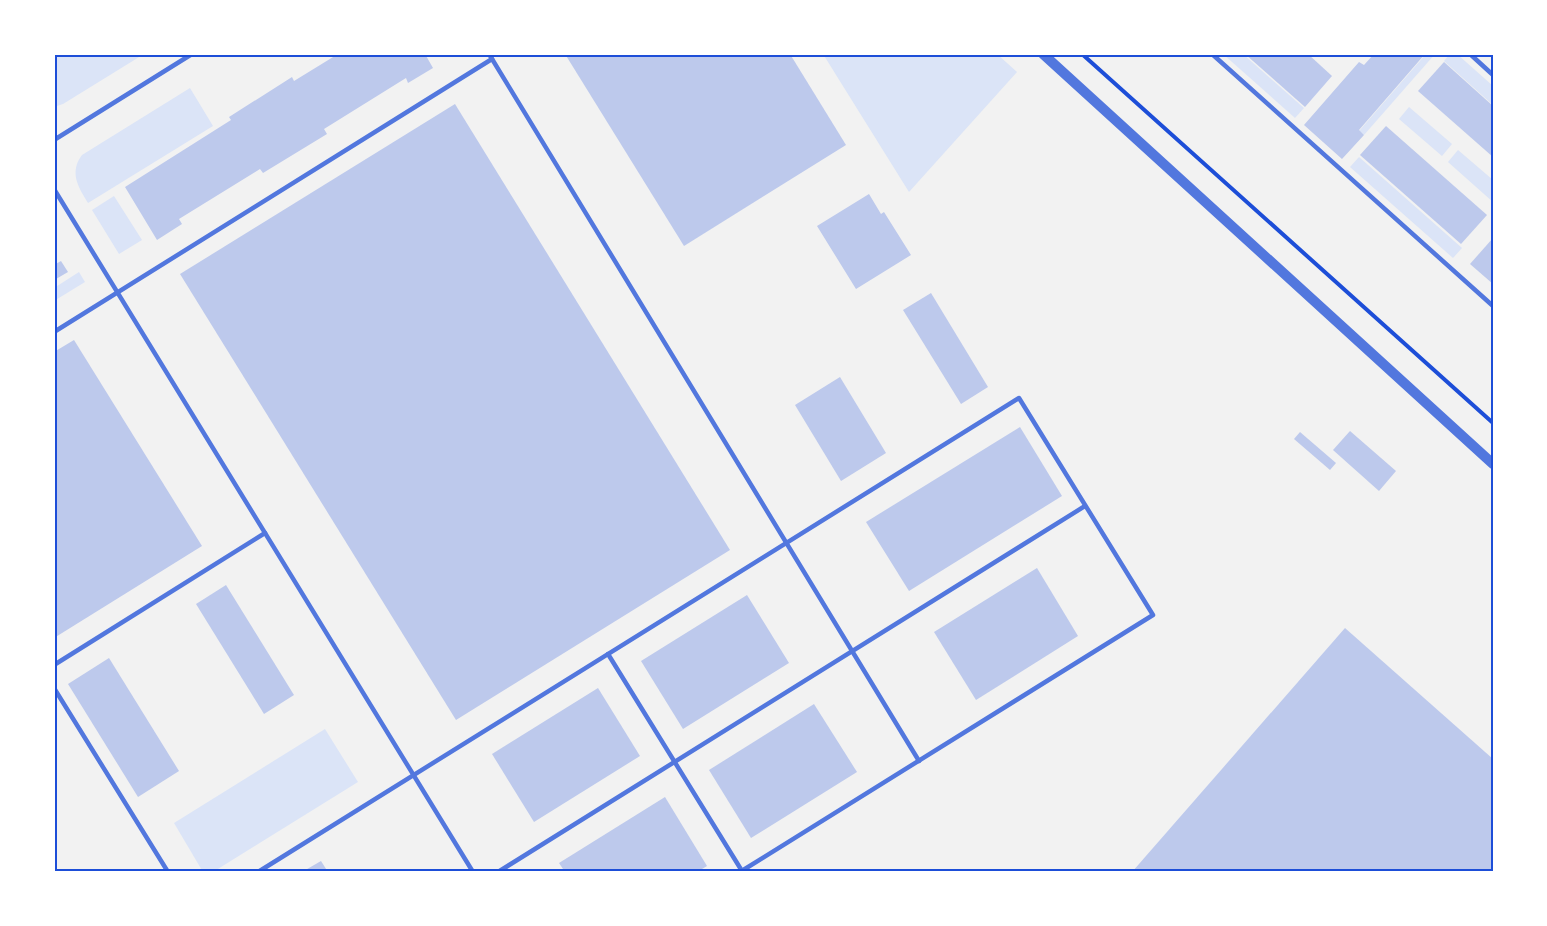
<svg xmlns="http://www.w3.org/2000/svg" width="1547" height="926" viewBox="0 0 1547 926" font-family="'Work Sans',sans-serif">
  <style>
    .green { fill: #dbe4f7 }
    .building { fill: #bdc9ec }
    .lines { fill: none; stroke-linecap: round; stroke-linejoin: round }
    .path { stroke: #1d4ed8; stroke-width: 4 }
    .service { stroke: #5277de; stroke-width: 4.5 }
    .tertiary { stroke: #5277de; stroke-width: 10 }
    .neatline { fill: none; stroke: #1d4ed8; stroke-width: 2 }
  </style>
  <rect width="100%" height="100%" fill="#f2f2f2"/>
  <g class="green">
    <path d="M 54,54 L 144,54 L 63,104 L 54,107 Z"/>
    <path d="M 823,54 L 997,54 L 1017,72 L 909,192 Z"/>
    <path d="M 1223,54 L 1243,54 L 1304,108 L 1295,118 Z"/>
    <path d="M 1426,54 L 1435,54 L 1364,135 L 1359,131 Z"/>
    <path d="M 1450,54 L 1457,54 L 1493,86 L 1493,105 L 1444,61 Z"/>
    <path d="M 190,88 L 213,126 L 88,203 C 78,187 69,172 82,155 Z"/>
    <path d="M 1409,107 L 1452,144 L 1442,156 L 1399,119 Z"/>
    <path d="M 1458,150 L 1493,180 L 1493,202 L 1448,162 Z"/>
    <path d="M 1359,157 L 1462,248 L 1453,258 L 1350,167 Z"/>
    <path d="M 114,196 L 142,240 L 119,254 L 92,210 Z"/>
    <path d="M 79,272 L 85,282 L 54,301 L 54,288 Z"/>
    <path d="M 325,729 L 358,782 L 213,872 L 203,872 L 174,823 Z"/>
  </g>
  <g class="building">
    <path d="M 338,54 L 425,54 L 433,68 L 408,83 L 406,78 L 324,129 L 327,134 L 263,173 L 260,169 L 179,219 L 182,224 L 157,240 L 125,187 L 231,120 L 229,117 L 292,77 L 294,81 Z"/>
    <path d="M 565,54 L 790,54 L 846,145 L 684,246 Z"/>
    <path d="M 1245,54 L 1308,54 L 1332,76 L 1305,107 Z"/>
    <path d="M 1374,54 L 1425,54 L 1359,130 L 1364,135 L 1342,159 L 1304,125 L 1359,62 L 1364,65 Z"/>
    <path d="M 1444,62 L 1493,106 L 1493,157 L 1418,91 Z"/>
    <path d="M 455,104 L 730,550 L 456,720 L 180,274 Z"/>
    <path d="M 1386,126 L 1487,215 L 1461,244 L 1360,155 Z"/>
    <path d="M 869,194 L 881,214 L 884,212 L 911,255 L 856,289 L 817,226 Z"/>
    <path d="M 1493,238 L 1493,284 L 1470,264 Z"/>
    <path d="M 61,261 L 68,272 L 56,279 L 54,274 L 54,265 Z"/>
    <path d="M 931,293 L 988,387 L 961,404 L 903,310 Z"/>
    <path d="M 74,340 L 202,546 L 54,638 L 54,352 Z"/>
    <path d="M 840,377 L 886,453 L 841,481 L 795,405 Z"/>
    <path d="M 1020,427 L 1062,496 L 909,591 L 866,522 Z"/>
    <path d="M 1350,431 L 1396,471 L 1379,491 L 1333,450 Z"/>
    <path d="M 1300,432 L 1336,463 L 1330,470 L 1294,439 Z"/>
    <path d="M 1037,568 L 1078,636 L 976,700 L 934,632 Z"/>
    <path d="M 226,585 L 294,695 L 264,714 L 196,604 Z"/>
    <path d="M 747,595 L 789,663 L 683,729 L 641,661 Z"/>
    <path d="M 1345,628 L 1493,759 L 1493,872 L 1132,872 Z"/>
    <path d="M 109,658 L 179,771 L 138,797 L 68,684 Z"/>
    <path d="M 598,688 L 640,756 L 534,822 L 492,754 Z"/>
    <path d="M 814,704 L 857,772 L 751,838 L 709,770 Z"/>
    <path d="M 665,797 L 707,866 L 697,872 L 565,872 L 559,863 Z"/>
    <path d="M 321,861 L 328,872 L 302,872 Z"/>
  </g>
  <g class="lines">
    <path class="path" d="M 1082,54 L 1493,423"/>
    <g class="service">
      <path d="M 489,54 L 919,761"/>
      <path d="M 1212,54 L 1493,306"/>
      <path d="M 1470,54 L 1493,75"/>
      <path d="M 54,140 L 192,54"/>
      <path d="M 54,189 L 473,872"/>
      <path d="M 54,332 L 492,59"/>
      <path d="M 608,654 L 742,871"/>
      <path d="M 54,665 L 265,533"/>
      <path d="M 54,688 L 168,872"/>
      <path d="M 258,872 L 1019,398 L 1153,615 L 740,872"/>
      <path d="M 498,872 L 1085,506"/>
    </g>
    <path class="tertiary" d="M 1043,54 L 1493,464"/>
  </g>
  <rect width="1547" height="926" fill="none" stroke="#ffffff" stroke-width="111"/>
  <rect x="56" y="56" width="1436" height="814" class="neatline"/>
</svg>
